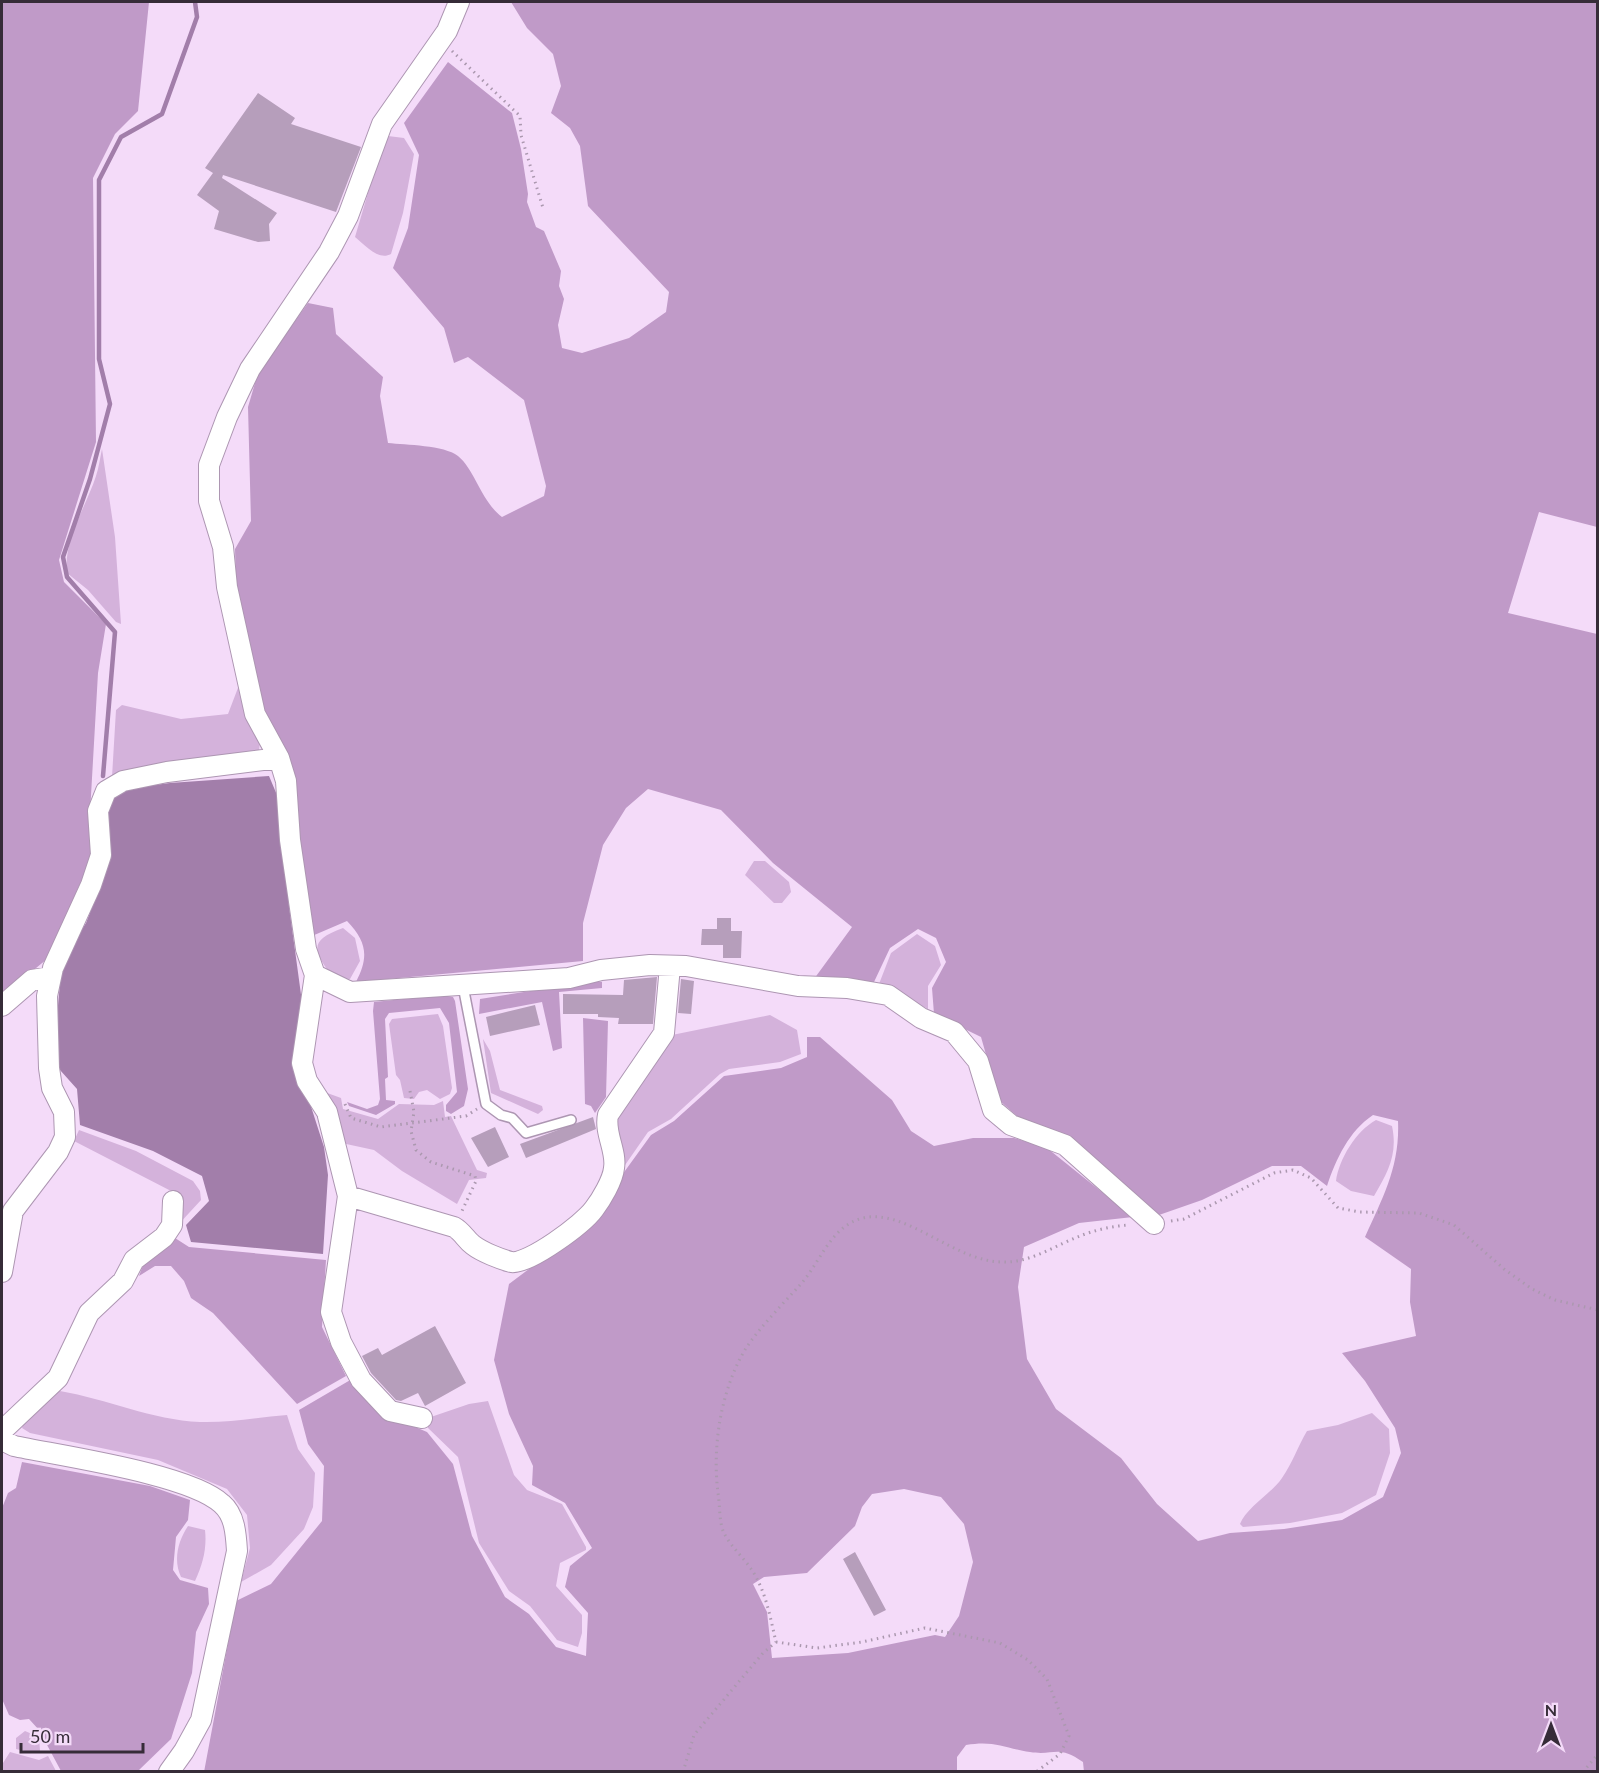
<svg xmlns="http://www.w3.org/2000/svg" width="1599" height="1773" font-family="Lato,sans-serif">
  <style>
    .green { fill: #d4b2db }
    .forest { fill: #c09ac8; fill-rule: evenodd }
    .water { fill: #a27eaa }
    .lines { fill: none; stroke-linecap: round; stroke-linejoin: round }
    .stream { stroke: #a27eaa; stroke-width: 4.5 }
    .building { fill: #b69ebb }
    .lane-casing { stroke: #ad96b2; stroke-width: 12 }
    .street-casing { stroke: #ad96b2; stroke-width: 22 }
    .path { stroke: #ab98af; stroke-width: 3; stroke-dasharray: 1.5 4.5; stroke-linecap: butt }
    .lane { stroke: #fff; stroke-width: 9 }
    .street { stroke: #fff; stroke-width: 20 }
  </style>
  <rect width="100%" height="100%" fill="#f4dbf9"/>
  <path class="green" d="M388,136L404,138L414,154L403,213L391,254C378,261 365,245 355,237L381,149Z
    M102,449L115,537L121,624L116,622L88,590L67,573C63,540 86,507 96,476C99,467 100,458 102,449Z
    M241,680L260,742L259,750L253,756L112,777L116,710L122,705L181,719L228,714Z
    M754,861H765L789,882L791,892L782,903H774L745,875Z
    M343,928L355,938L360,961L350,979L333,978C314,951 307,941 343,928Z
    M917,934L935,946L941,965L928,986V1009L879,984L891,953Z
    M438,1014L443,1026L452,1088L450,1094L440,1099L427,1090L419,1092L414,1099L404,1098L400,1080L396,1075L389,1024L392,1019Z
    M770,1015L797,1030L801,1054L780,1062L729,1069L720,1074L671,1119L648,1132L623,1168L612,1121L672,1035Z
    M483,1039L490,1051L500,1090L542,1106L543,1110L538,1114L491,1093Z
    M319,1090L341,1098L343,1109L378,1119L399,1104L434,1105L443,1101L445,1117L451,1116L477,1170L487,1173L486,1178L469,1180L457,1204L402,1171L374,1150L337,1142Z
    M1376,1120L1392,1126C1398,1154 1388,1172 1374,1196L1351,1191L1336,1181C1339,1159 1356,1131 1376,1120Z
    M79,1130L136,1151L193,1181L200,1191L201,1200L178,1225L173,1192L74,1141Z
    M60,1391C107,1399 152,1420 200,1422C228,1423 259,1417 287,1415L298,1449L315,1473L313,1507L304,1529L271,1565L241,1582L250,1548L247,1515L227,1489L158,1460L30,1433L22,1428L25,1420L55,1392Z
    M488,1401L514,1475L527,1490L562,1504L586,1547V1550L560,1563L556,1586L582,1615V1633L578,1647L557,1640L530,1606L509,1591L479,1543L458,1457L428,1428V1418L469,1404Z
    M1372,1413L1389,1429L1390,1453L1376,1495L1342,1513L1290,1523L1243,1527L1240,1524C1246,1508 1271,1494 1282,1478C1292,1464 1298,1446 1307,1431L1338,1425Z
    M188,1526L205,1530C207,1548 203,1564 195,1581L181,1577C173,1560 178,1541 188,1526Z
    M25,1731L39,1737L40,1751L34,1753L16,1749V1738Z
    M10,1752L39,1760L48,1756L56,1771H3V1763Z"/>
  <path class="forest" d="M2,2H149L138,111L115,134L93,178L96,442L59,560L64,582L106,624L98,673L90,813L93,854L47,959L2,996Z
    M511,2H1597V527L1539,512L1508,613L1597,634V1771L1084,1772L1083,1762C1057,1744 1055,1756 1030,1752C1004,1748 994,1740 966,1745L957,1757V1772H204L236,1601L271,1584L322,1521L324,1466L308,1444L299,1410L352,1379L380,1412L427,1432L453,1464L472,1536L505,1597L529,1614L556,1647L586,1656L588,1613L565,1587L570,1566L592,1548L565,1503L532,1485L533,1466L509,1414L494,1360L509,1284L549,1254L593,1215L651,1135L674,1121L724,1076L781,1068L807,1057V1037H820L892,1100L911,1131L934,1146L973,1138H1014L1047,1148L1133,1217L1079,1223L1024,1247L1018,1287L1027,1359L1056,1409L1121,1458L1157,1504L1198,1541L1230,1533L1284,1529L1342,1520L1383,1497L1401,1453L1395,1428L1365,1381L1342,1353L1416,1336L1410,1302L1411,1269L1365,1237C1383,1197 1400,1166 1398,1121L1373,1115C1349,1131 1336,1159 1327,1186L1301,1166H1272L1202,1200L1159,1215L1069,1136L1018,1117L999,1100L981,1037L934,1014L932,988L946,962L936,938L918,929L890,948L874,982L814,979L852,927L773,863L721,810L648,789L626,808L603,845L583,923V961L356,982C369,957 367,942 347,921L312,936L291,779L259,712L236,586L235,549L251,521L248,407L258,373L308,303L333,308L336,334L383,377L380,396L388,443C406,445 444,445 458,456C475,470 481,501 502,517L544,496L546,486L524,400L468,357L454,363L444,328L393,268L408,228L419,155L404,123L448,62L512,113L521,149L528,194L527,202L536,227L544,231L561,271L559,286L564,299L558,325L562,348L582,353L629,338L666,312L669,292L588,206L580,146L570,128L551,113L561,86L553,54L527,28ZM904,1489L941,1497L964,1524L973,1562L959,1616L945,1637L935,1635L848,1653L772,1658L767,1612L753,1584L764,1577L807,1573L855,1526L862,1507L872,1494Z
    M594,981L602,982V988L559,992L562,1048L553,1051L542,1002L479,1014L480,999Z
    M442,995L453,997L455,1001L468,1089L464,1106L451,1114L446,1111V1105L457,1092L449,1023L440,1008L389,1013L385,1019L388,1077L385,1079L386,1100L395,1101V1104L376,1115L349,1106L347,1102L367,1109L378,1105L380,1099L373,1011L374,1002Z
    M583,1018L608,1021L606,1097L595,1113L591,1106L585,1104Z
    M175,1238L189,1247L326,1260L322,1327L346,1376L297,1404L213,1313L191,1298L184,1281L171,1266H155L139,1276L143,1265Z
    M22,1462L150,1486L190,1500L188,1520L176,1537L173,1570L180,1580L208,1588L209,1604L196,1632L192,1673L171,1739L138,1771H61L39,1730L29,1719L20,1720L9,1715L2,1699V1508L8,1493L16,1488Z"/>
  <path class="water" d="M269,776L277,795L283,840L289,906L302,1002L306,1091L324,1147L328,1175L323,1254L191,1242L186,1225L209,1201L202,1176L153,1151L80,1125L77,1089L60,1070L55,1039L61,972L71,946L86,923L111,858L106,815L111,801L124,789L170,783Z"/>
  <g class="lines">
    <path class="stream" d="M103,776L115,632L67,577L63,557L90,479L110,404L99,359V180L121,137L162,114L197,17L195,2"/>
  </g>
  <path class="building" d="M258,93L295,118L291,124L361,147L336,212L223,175L222,178L277,213L269,224L270,241L258,242L214,229L219,211L197,195L213,173L205,168Z
    M717,918H731V931H742L741,958H723V945H701L702,929H717Z
    M657,977L653,1024H618L619,1018L598,1017V1014H563V994L623,995L624,980Z
    M681,979L694,981L691,1014L678,1013Z
    M535,1005L540,1025L490,1036L486,1017Z
    M593,1117L596,1129L526,1158L520,1144Z
    M495,1127L509,1157L488,1167L471,1138Z
    M435,1326L466,1383L425,1406L418,1393L401,1401L396,1400L371,1373L362,1356L378,1348L382,1355Z
    M855,1552L886,1610L874,1616L843,1559Z"/>
  <g class="lines">
    <g class="lane-casing">
      <path id="lane" d="M463,986L486,1104L501,1115L512,1118L526,1133L571,1120"/>
    </g>
    <g class="street-casing">
      <path id="street" d="M459,2L447,31L382,124L348,216L329,252L250,369L227,417L209,465V501L223,547L227,587L255,714L279,758L286,781L290,840L306,949L315,975L350,992L569,978L601,970L650,965L686,966L798,986L847,988L888,995L921,1018L954,1032L978,1061L993,1110L1011,1125L1065,1145L1154,1224
        M315,975L302,1063L307,1081L327,1112L348,1196L331,1312L341,1342L361,1380L390,1411L422,1418
        M2,1006L32,980L51,977
        M348,1196L454,1227C463,1232 465,1239 473,1245C482,1252 500,1259 511,1262C528,1265 583,1224 594,1209C601,1200 613,1180 614,1168C617,1151 604,1133 608,1115L664,1033L670,966
        M2,1272L13,1211L58,1152L65,1137L64,1112L52,1088L49,1068L47,996L53,968L91,885L101,855L98,811L106,791L123,781L167,772L279,758
        M2,1431L58,1378L89,1313L123,1281L134,1260L164,1237L172,1225L173,1201
        M2,1440L14,1446C61,1456 190,1474 222,1504C235,1515 236,1535 237,1551L201,1720L184,1751L169,1772"/>
    </g>
    <path class="path" d="M452,51L520,116L521,135L543,208
      M410,1091L414,1112L411,1131L416,1150L431,1162L475,1176L476,1181L461,1213
      M345,1104L351,1118L381,1127L466,1116L477,1109
      M1171,1221L1184,1219L1274,1173L1293,1170L1311,1178L1338,1208L1360,1212L1419,1213L1454,1225L1504,1269L1532,1289L1555,1300L1598,1310
      M776,1642L817,1648L862,1642L925,1628L1000,1643L1028,1660L1047,1679L1069,1736L1060,1754L1036,1772
      M683,1772L694,1735L763,1653L776,1642C771,1621 767,1597 756,1577C748,1561 732,1549 724,1533C719,1523 720,1505 718,1493C712,1446 721,1389 746,1348C761,1326 781,1306 799,1286C820,1264 830,1226 863,1218C907,1208 954,1262 1003,1262C1030,1263 1056,1245 1080,1236C1095,1230 1112,1226 1129,1225
      M1583,1772L1598,1754"/>
    <use href="#lane" class="lane"/>
    <use href="#street" class="street"/>
  </g>
  <rect width="1599" height="1773" fill="none" stroke="#362c38" stroke-width="6"/>
  <g transform="translate(1551 1725)" stroke="#f4dbf9" stroke-width="4.5" paint-order="stroke">
  <path d="M0-4.5L10 22L0 15L-10 22Z" fill="#362c38"/>
  <text y="-9" font-size="16" font-weight="bold" text-anchor="middle" fill="#362c38">N</text>
  </g>
  <path d="M21 1743v9h122v-9" fill="none" stroke="#362c38" stroke-width="3"/>
  <text x="30" y="1743" font-size="18" fill="#362c38" stroke="#f4dbf9" stroke-width="4.5" paint-order="stroke">50 m</text>
</svg>
